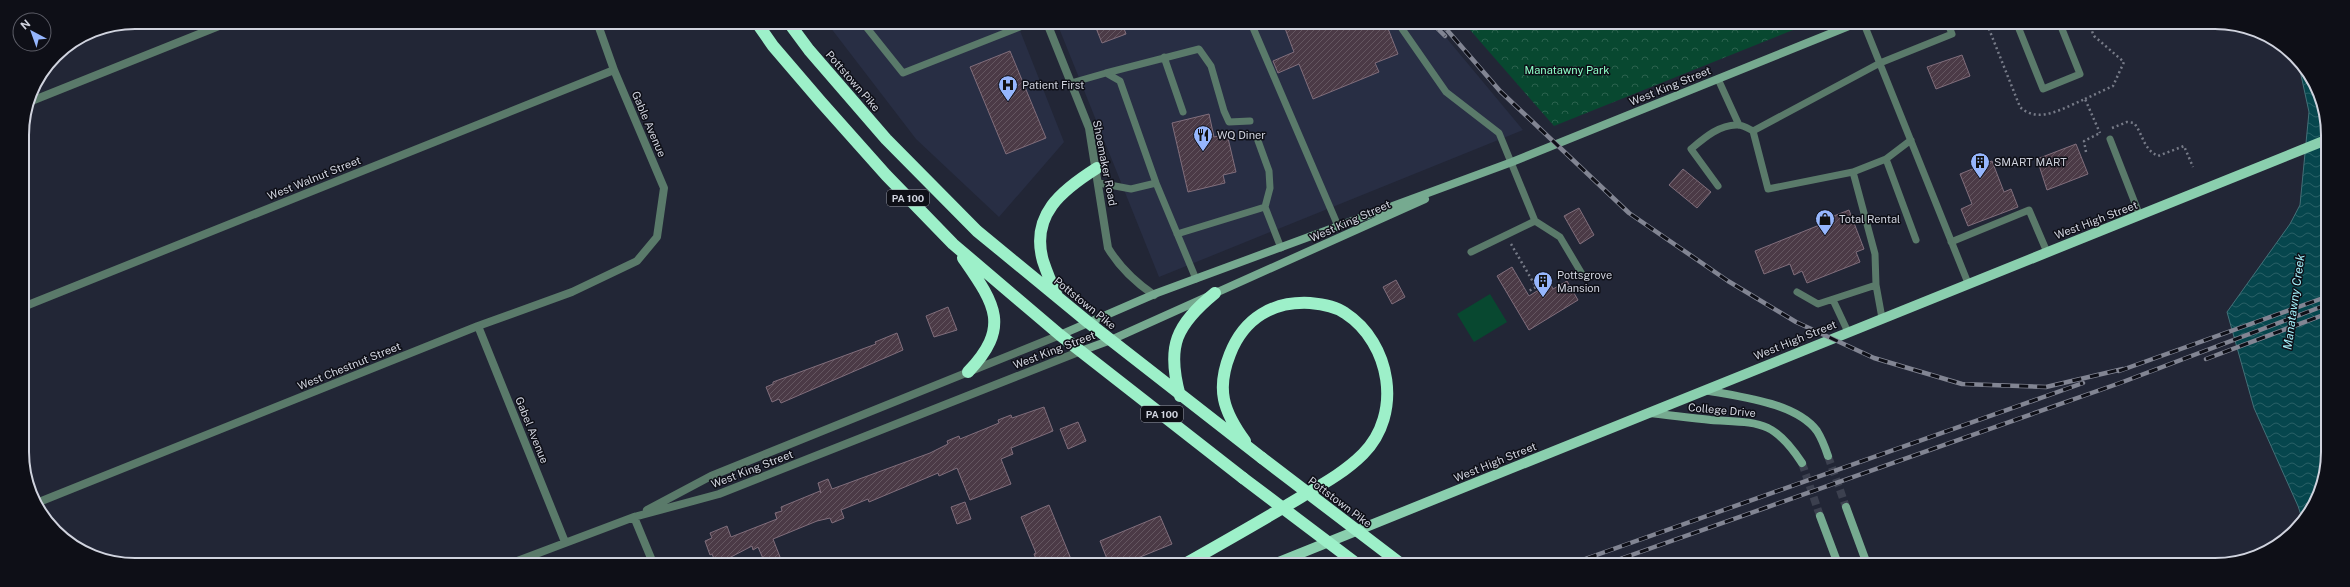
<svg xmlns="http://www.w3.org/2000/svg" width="2350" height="587" font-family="'Public Sans',sans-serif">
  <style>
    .built { fill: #282e44 }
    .park { fill: url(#park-crowns) }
    .garden { fill: #084830 }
    .water { fill: url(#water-waves); stroke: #437078 }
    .building { fill: url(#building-hatch); stroke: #816e7c }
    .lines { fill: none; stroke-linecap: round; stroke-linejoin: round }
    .secondary-tunnel { stroke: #3c404f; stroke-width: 8; stroke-dasharray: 8 4; stroke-linecap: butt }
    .path { stroke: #777b88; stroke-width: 2.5; stroke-dasharray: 2 3; stroke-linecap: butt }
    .lane { stroke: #5a7a6a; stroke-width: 7 }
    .street { stroke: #5a7a6a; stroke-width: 8 }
    .secondary { stroke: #76aa90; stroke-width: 8 }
    .primary { stroke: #8acfae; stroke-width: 10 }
    .highway { stroke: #9df0c9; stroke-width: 12 }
    .rail-casing { stroke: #828593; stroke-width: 4.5 }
    .rail { stroke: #0e0f17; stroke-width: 3; stroke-dasharray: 9; stroke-linecap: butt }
    .highway-bridge { stroke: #9df0c9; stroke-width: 12 }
    .labels { text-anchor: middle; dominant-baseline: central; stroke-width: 3; stroke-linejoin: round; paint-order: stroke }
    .shield { fill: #0e0f17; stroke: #9698a2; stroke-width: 1 }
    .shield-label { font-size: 10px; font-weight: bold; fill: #d0d3de }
    .park-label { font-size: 11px; fill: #8efec8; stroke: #0e0f17 }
    .street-label { font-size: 11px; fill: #d0d3de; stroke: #0e0f17 }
    .poi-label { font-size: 11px; fill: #d0d3de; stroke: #0e0f17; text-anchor: start }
    .water-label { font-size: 12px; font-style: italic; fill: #a5f3fc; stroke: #0e0f17 }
    .rim { fill: none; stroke: #d0d3de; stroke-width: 2 }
  </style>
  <defs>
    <pattern id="park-crowns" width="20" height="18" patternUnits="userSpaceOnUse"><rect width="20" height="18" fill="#084830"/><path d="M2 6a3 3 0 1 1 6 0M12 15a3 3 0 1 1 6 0" fill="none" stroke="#2b624e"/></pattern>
    <pattern id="water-waves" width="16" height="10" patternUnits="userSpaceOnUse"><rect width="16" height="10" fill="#06464d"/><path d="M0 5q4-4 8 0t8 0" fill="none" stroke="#296066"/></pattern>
    <pattern id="building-hatch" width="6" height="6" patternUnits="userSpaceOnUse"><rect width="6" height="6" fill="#4b3a46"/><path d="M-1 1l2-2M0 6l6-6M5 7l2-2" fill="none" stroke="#645660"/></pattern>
  </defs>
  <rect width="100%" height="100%" fill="#222636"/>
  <path class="built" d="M827,23H1017L1064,142L999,217L916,139Z
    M1057,23H1434L1523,130L1159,277Z"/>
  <path class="park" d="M1464,23L1808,24L1554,126Z"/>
  <path class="garden" d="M1490,294L1507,322L1474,342L1457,314Z"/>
  <path class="water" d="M2298,61L2326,113V474L2313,509L2303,521L2298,506L2254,408L2227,312L2290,224L2300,205L2309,112Z"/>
  <path class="building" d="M1094,23H1122L1126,34L1102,43Z
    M1283,23H1382L1383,27L1387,26L1398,54L1375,63L1379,72L1313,99L1299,64L1278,73L1273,61L1294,52Z
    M1010,51L1046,138L1006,154L970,67Z
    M1962,55L1970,76L1936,89L1927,67Z
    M1209,114L1214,137L1227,134L1236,172L1223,175L1225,183L1188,192L1172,123Z
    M2076,144L2088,174L2047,190L2037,159Z
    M1992,161L2004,192L2011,189L2018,207L1968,226L1961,209L1972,204L1960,174Z
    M1683,169L1711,192L1697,208L1669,185Z
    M1579,208L1594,235L1580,244L1564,216Z
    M1849,210L1864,249L1856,252L1860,262L1807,283L1802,271L1794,275L1790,264L1764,274L1755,251L1822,224L1821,221Z
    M1512,267L1529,296L1550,283L1553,289L1567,281L1578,300L1529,330L1497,276Z
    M1396,280L1405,297L1392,304L1383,287Z
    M948,307L957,330L934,337L926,316Z
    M897,333L903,350L781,403L779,399L772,402L766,387L773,384V382L876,344L875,342Z
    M1044,407L1053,431L1011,448L1013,454L1001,459L1011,484L970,500L957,468L939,476L938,473L869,502L868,499L841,510L844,518L832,523L830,518L817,521L773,539L780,557L765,563L758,547L753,550L752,546L729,558L731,563H716L712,554L710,555L705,541L712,538L710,533L727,526L731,537L777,519L775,513L782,511L781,507L820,491L821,493L818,483L828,479L832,489L930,453L948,444L947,441L959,436L960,439L987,428L999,423L998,420L1011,415L1012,418Z
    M1078,422L1086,441L1068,449L1060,429Z
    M965,502L971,519L957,524L951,507Z
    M1049,505L1073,564H1038L1034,554L1036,553L1021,517Z
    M1160,516L1172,544L1123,564H1109L1100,541Z"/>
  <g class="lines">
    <path class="secondary-tunnel" d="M1828,456L1846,507
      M1802,463L1820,516"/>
    <path class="path" d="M1987,24L2020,107C2039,125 2065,107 2085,99L2100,133
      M2085,99L2113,86L2124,62L2094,36L2089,24
      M2112,128L2127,122L2134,123C2143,134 2143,149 2158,156L2184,146L2193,167
      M2086,152L2084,141L2100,133
      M1511,244L1536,287L1527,292"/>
    <path class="lane" d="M863,23L903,73L1030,23
      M1251,23L1338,226
      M1398,23L1446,92L1499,133L1535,221L1560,237L1582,274
      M1864,24L1968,283
      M2017,24L2043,89L2080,74L2060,24
      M1164,57L1183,112
      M1106,73L1199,49L1211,66L1224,111L1229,122L1250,121
      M1718,79L1739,125
      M1071,83L1106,73L1120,81L1156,183L1196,279
      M1257,138L1269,171L1270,188L1265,207L1281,248
      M2110,139L2140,216
      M1886,159L1916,240
      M1853,172L1886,159L1911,140
      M1099,183L1131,189L1156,183
      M1718,186L1691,149C1704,138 1720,124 1738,125C1743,125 1749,129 1753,131
      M1177,234L1265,207
      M1951,242L2029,210L2047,252
      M1471,252L1535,221
      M1797,292L1818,304L1876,285
      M1833,300L1848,332
      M1882,318L1876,285L1875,254L1853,172L1768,189L1753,131L1880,63L1952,34L1948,24"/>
    <path class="street" d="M1047,23L1089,128L1108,248C1120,268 1135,282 1154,295
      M29,102L229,22
      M23,307L614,70
      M478,326L565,542
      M39,502L478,326L572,292L637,261L657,237L664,188L614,70L597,22
      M647,510L711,476L1060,335
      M634,517L653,563
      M512,563L634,517L719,494L1081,351"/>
    <path class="secondary" d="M1060,335L1157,293L1512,162L1854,24
      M1081,351L1111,340L1425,199
      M1705,390C1739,397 1795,402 1817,431C1822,439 1825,447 1828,456
      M1649,413C1669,415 1690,418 1711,420C1759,423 1773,419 1802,463
      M1846,507L1867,564
      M1820,516L1838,564"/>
    <path class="primary" d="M1274,564L2326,140"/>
    <path class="highway" d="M757,23L773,46L821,102L886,175L953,244L1060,335L1243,478
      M789,23L809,50L886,139L977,231L1089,323L1262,458
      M963,258C994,303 1012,326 968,372
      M1057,296C1052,285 1047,273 1043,261C1030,215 1062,190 1097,168
      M1180,396C1166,346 1176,325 1215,293
      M1185,564C1224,542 1263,520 1301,497C1323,484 1345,472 1363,454C1403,414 1391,343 1345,313C1335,306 1322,304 1310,303C1273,301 1244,318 1230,354C1216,389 1223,411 1245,441"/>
    <g class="rail-casing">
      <path id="rail" d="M1432,23L1445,36
        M1441,23L1500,91L1629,213L1728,281L1796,322L1874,358L1962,384L2046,387L2123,369
        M2206,359L2326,314
        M2119,371L2326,297
        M1571,564L2083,383
        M1606,564L2120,383L2326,305"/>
    </g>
    <use href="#rail" class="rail"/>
    <path class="highway-bridge" d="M1262,458L1401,564
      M1243,478L1357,564"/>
  </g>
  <defs>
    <g id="hospital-pin" transform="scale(1)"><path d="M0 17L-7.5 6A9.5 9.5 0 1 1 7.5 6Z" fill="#96b6fd" stroke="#0e0f17"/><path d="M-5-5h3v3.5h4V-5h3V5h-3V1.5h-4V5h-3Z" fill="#111"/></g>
    <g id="restaurant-pin" transform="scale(1)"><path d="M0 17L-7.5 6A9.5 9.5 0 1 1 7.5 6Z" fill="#96b6fd" stroke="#0e0f17"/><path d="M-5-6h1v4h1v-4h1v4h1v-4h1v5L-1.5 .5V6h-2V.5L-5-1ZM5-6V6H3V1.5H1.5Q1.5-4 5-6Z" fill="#111"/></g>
    <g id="building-pin" transform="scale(1)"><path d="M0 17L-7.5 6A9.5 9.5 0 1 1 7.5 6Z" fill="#96b6fd" stroke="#0e0f17"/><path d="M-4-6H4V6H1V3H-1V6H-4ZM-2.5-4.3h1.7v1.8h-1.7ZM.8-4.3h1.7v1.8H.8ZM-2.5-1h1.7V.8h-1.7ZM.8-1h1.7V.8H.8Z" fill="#111"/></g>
    <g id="shop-pin" transform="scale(1)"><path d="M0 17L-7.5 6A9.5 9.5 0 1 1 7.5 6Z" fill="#96b6fd" stroke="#0e0f17"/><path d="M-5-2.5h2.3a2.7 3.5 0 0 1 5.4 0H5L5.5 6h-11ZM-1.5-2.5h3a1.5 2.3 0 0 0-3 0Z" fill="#111"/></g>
  </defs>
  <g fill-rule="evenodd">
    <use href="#hospital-pin" x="1008" y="85"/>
    <use href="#restaurant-pin" x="1203" y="135"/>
    <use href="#building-pin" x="1980" y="162"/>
    <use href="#shop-pin" x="1825" y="219"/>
    <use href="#building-pin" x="1543" y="281"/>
  </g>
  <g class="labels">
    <g class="shield">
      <rect x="887" y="190" width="42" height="16" rx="3"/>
      <rect x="1141" y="406" width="42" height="16" rx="3"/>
    </g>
    <g class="shield-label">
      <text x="908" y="198">PA 100</text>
      <text x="1162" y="414">PA 100</text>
    </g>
    <g class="park-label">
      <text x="1567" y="70">Manatawny Park</text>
    </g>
    <g class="street-label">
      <text transform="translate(853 81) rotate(49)">Pottstown Pike</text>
      <text transform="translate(1670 86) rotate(-22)">West King Street</text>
      <text transform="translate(649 124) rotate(67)">Gable Avenue</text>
      <text transform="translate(1105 163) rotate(79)">Shoemaker Road</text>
      <text transform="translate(314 178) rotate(-22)">West Walnut Street</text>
      <text transform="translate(2096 220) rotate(-21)">West High Street</text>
      <text transform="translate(1350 221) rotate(-24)">West King Street</text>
      <text transform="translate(1085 303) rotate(39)">Pottstown Pike</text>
      <text transform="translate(1795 340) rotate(-22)">West High Street</text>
      <text transform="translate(1054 350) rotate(-21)">West King Street</text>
      <text transform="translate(349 366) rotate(-22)">West Chestnut Street</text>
      <text transform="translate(1722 410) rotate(5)">College Drive</text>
      <text transform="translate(532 430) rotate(68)">Gabel Avenue</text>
      <text transform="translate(1495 462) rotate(-22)">West High Street</text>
      <text transform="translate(752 469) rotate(-21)">West King Street</text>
      <text transform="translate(1340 502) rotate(37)">Pottstown Pike</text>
    </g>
    <g class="poi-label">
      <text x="1022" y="85">Patient First</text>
      <text x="1217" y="135">WQ Diner</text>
      <text x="1994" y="162">SMART MART</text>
      <text x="1839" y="219">Total Rental</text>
      <text x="1557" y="275">Pottsgrove<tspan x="1557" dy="13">Mansion</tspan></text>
    </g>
    <g class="water-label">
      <text transform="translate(2294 302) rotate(-82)">Manatawny Creek</text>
    </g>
  </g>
  <path d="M0 0H2350V587H0ZM135 29H2215A106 106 0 0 1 2321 135V452A106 106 0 0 1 2215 558H135A106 106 0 0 1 29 452V135A106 106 0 0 1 135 29Z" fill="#0e0f17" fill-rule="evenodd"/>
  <path class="rim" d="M135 29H2215A106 106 0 0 1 2321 135V452A106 106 0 0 1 2215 558H135A106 106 0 0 1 29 452V135A106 106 0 0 1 135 29Z"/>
  <g transform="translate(32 32) rotate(319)"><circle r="19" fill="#0e0f17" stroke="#5c5d67"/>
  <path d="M0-3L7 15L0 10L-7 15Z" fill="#96b6fd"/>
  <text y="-6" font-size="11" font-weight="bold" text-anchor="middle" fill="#d0d3de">N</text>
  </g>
</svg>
